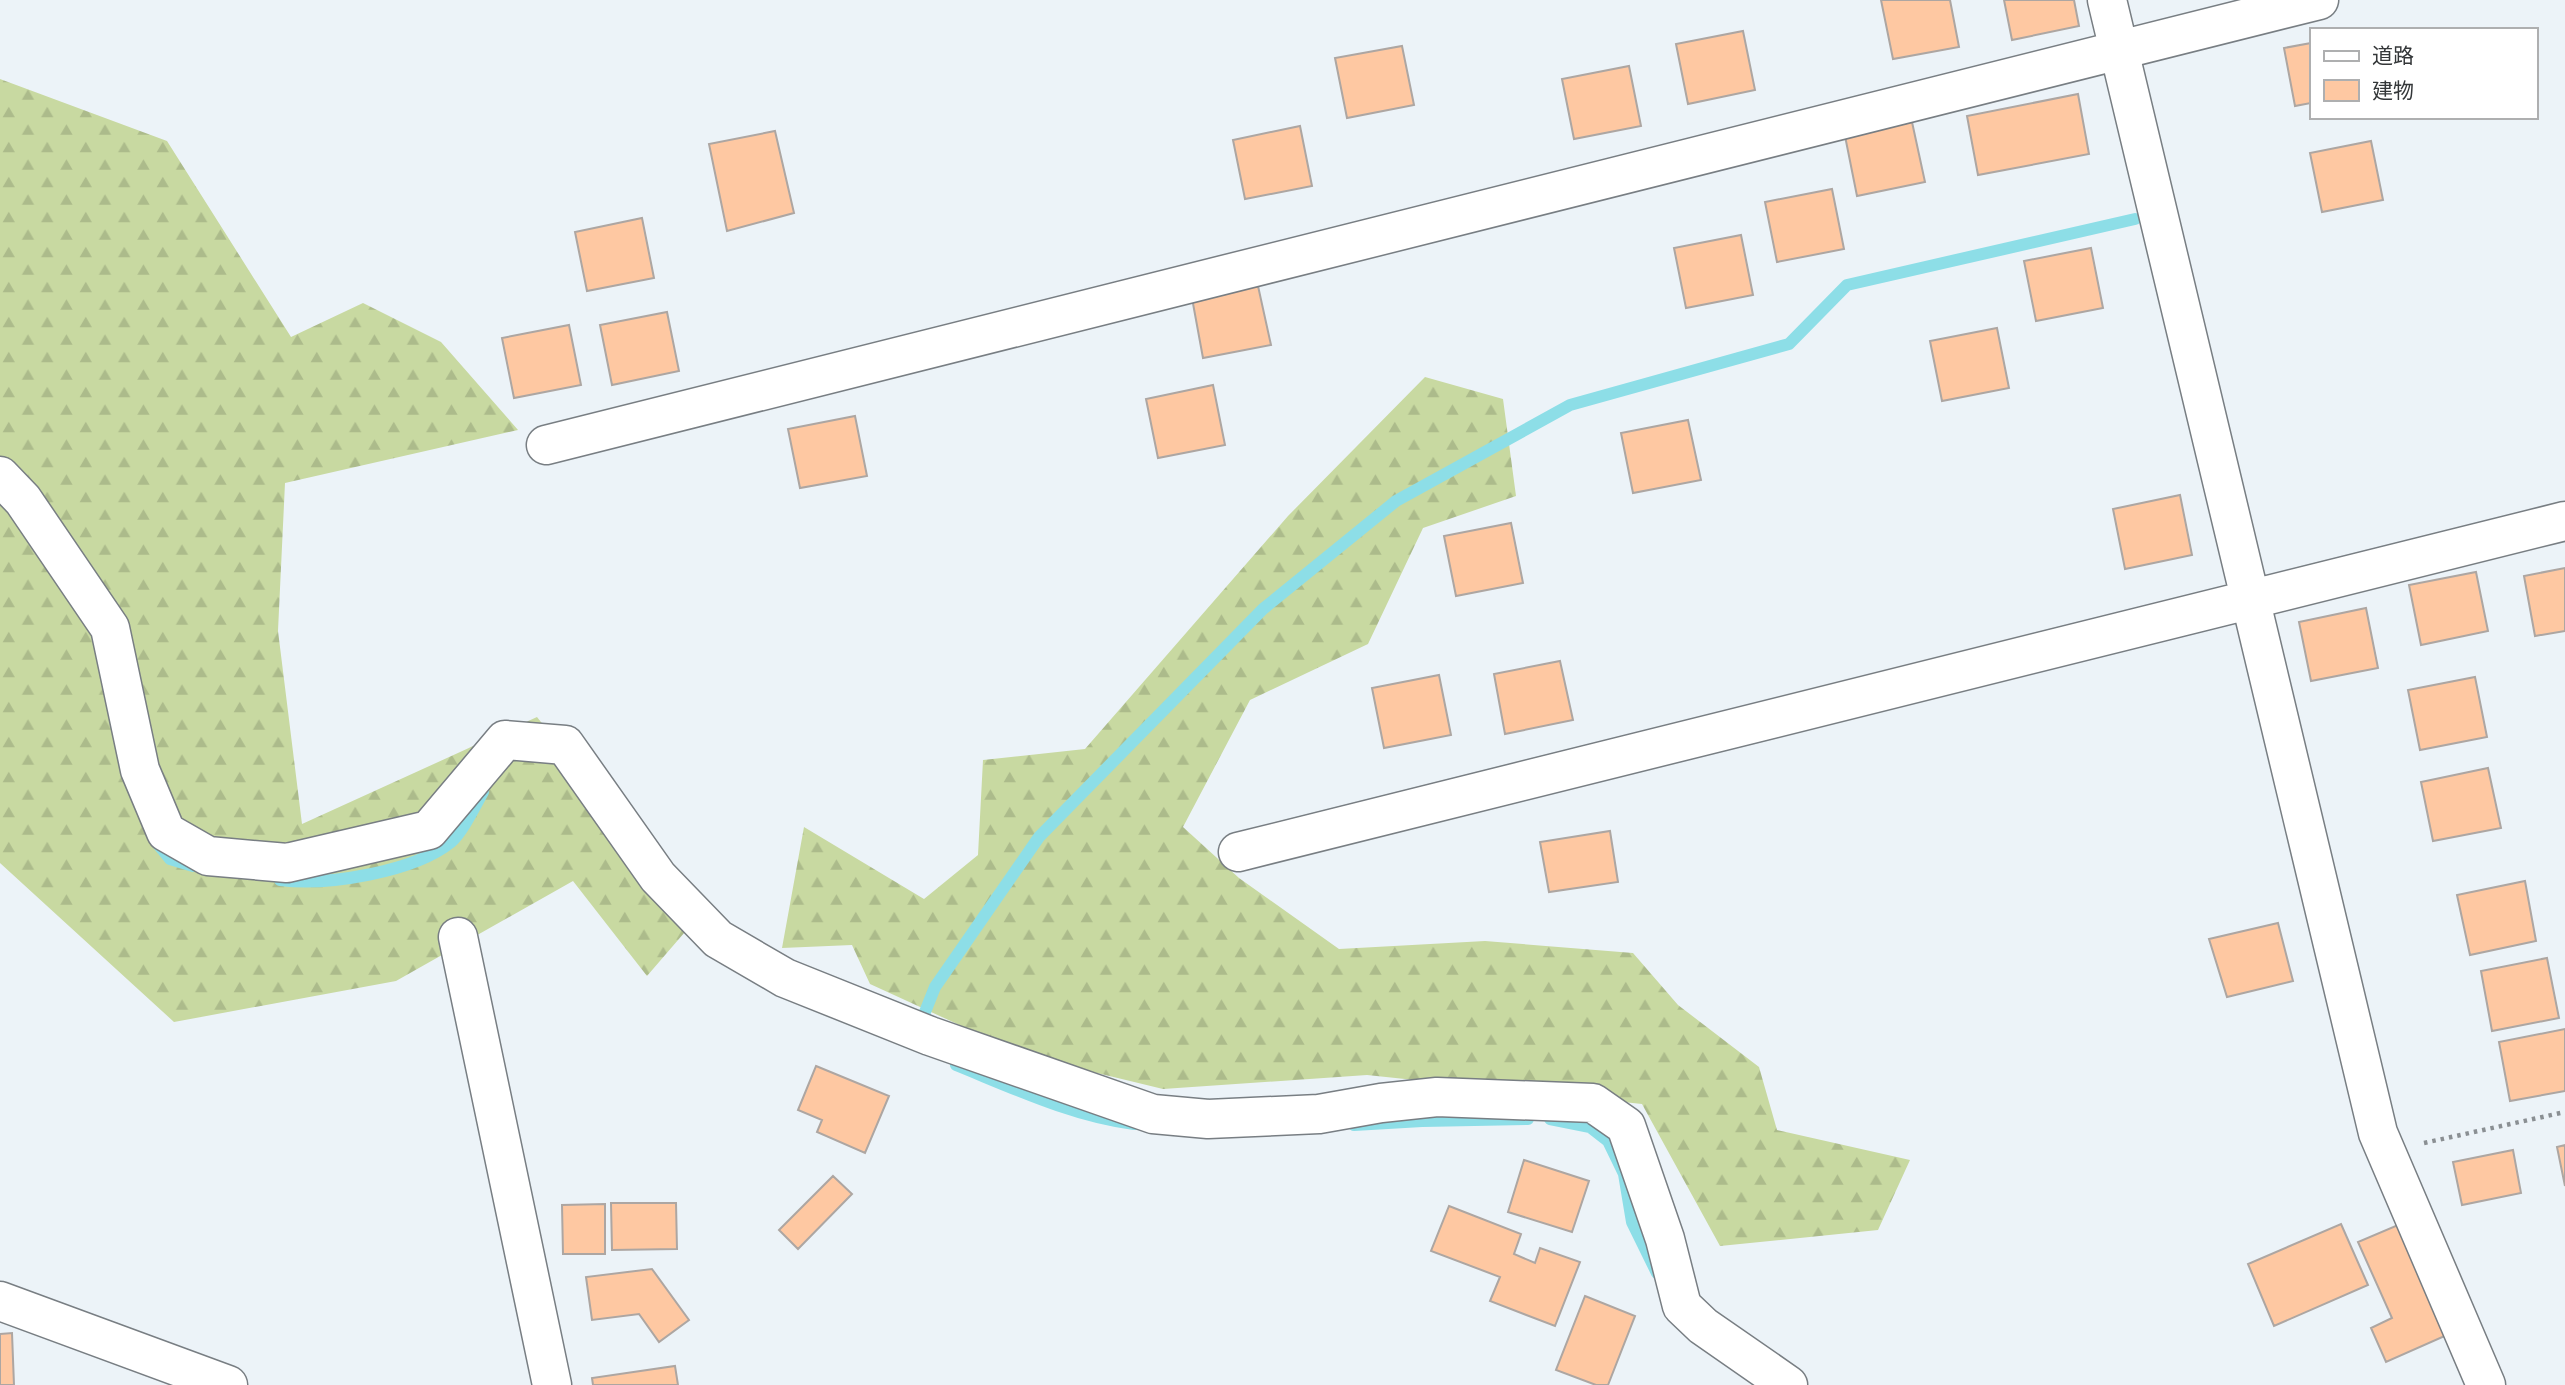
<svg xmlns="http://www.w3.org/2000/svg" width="2565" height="1385" font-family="Raleway,'Noto Sans JP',sans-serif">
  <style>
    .forest { fill: url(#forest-firs) }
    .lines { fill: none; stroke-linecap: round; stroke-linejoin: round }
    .stream { stroke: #8ddee7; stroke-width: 12 }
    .building { fill: #fec8a2; stroke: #ada6a2; stroke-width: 2 }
    .minor-casing { stroke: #787e83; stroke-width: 41 }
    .path { stroke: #8a8f93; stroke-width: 4.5; stroke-dasharray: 3.5 5; stroke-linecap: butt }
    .minor { stroke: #fff; stroke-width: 38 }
  </style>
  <defs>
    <pattern id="forest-firs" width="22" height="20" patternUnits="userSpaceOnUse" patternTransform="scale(1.75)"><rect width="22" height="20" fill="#c8d9a1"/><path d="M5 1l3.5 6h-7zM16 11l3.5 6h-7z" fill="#acbb8b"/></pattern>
  </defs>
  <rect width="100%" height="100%" fill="#ecf3f8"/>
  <path class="forest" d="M0,79L167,141L291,337L363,303L441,342L518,430L285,483L278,631L302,824L537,717L697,918L647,976L573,881L396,981L174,1022L0,863Z
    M1425,377L1503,399L1516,496L1423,528L1368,644L1250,700L1183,827L1239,878L1339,949L1485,941L1633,953L1678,1005L1759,1067L1777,1130L1910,1160L1878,1230L1720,1246L1642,1104L1367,1075L1163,1089L1027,1056L870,984L852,945L782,948L804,827L924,899L978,855L983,760L1085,749L1288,516Z"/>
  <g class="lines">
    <path class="stream" d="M157,843L170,859L193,866
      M280,880C327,886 414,872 451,842C462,833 475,806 483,792
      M919,1027L935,987L1039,837L1263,609L1396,501L1570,405L1789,344L1847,285L2135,219
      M956,1065C1013,1088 1072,1116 1134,1124
      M1550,1119L1590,1127L1608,1141L1624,1174L1632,1222L1657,1273
      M1354,1125L1422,1121L1528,1119"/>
  </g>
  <path class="building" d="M1881,0H1950L1959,47L1893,59Z
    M2004,0H2074L2079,26L2012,40Z
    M1743,31L1755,90L1688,104L1676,44Z
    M2311,43V103L2295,106L2284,48Z
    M1402,46L1414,105L1347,118L1335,58Z
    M1629,66L1641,126L1574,139L1562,79Z
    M2078,94L2089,154L1978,175L1967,116Z
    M1912,122L1925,182L1857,196L1845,136Z
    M1300,126L1312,186L1245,199L1233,140Z
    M775,131L794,213L727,231L709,144Z
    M2371,141L2383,200L2322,212L2310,153Z
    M1832,189L1844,249L1777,262L1765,202Z
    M642,218L654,278L587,291L575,232Z
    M1741,235L1753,295L1686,308L1674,248Z
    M2091,248L2103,308L2036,321L2024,261Z
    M1258,286L1271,345L1203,358L1192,298Z
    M667,312L679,371L612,385L600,325Z
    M569,325L581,385L514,398L502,338Z
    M1997,328L2009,388L1942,401L1930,341Z
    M1213,385L1225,445L1158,458L1146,399Z
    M855,416L867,476L800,488L788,429Z
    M1688,420L1701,480L1633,493L1621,433Z
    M2180,495L2192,555L2125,569L2113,509Z
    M1511,523L1523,583L1456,596L1444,536Z
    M2565,568V631L2535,636L2524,576Z
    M2476,572L2488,631L2421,645L2409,585Z
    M2366,608L2378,668L2311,681L2299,622Z
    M1560,661L1573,720L1505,734L1494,674Z
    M1439,675L1451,735L1384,748L1372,688Z
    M2475,677L2487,737L2420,750L2408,690Z
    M2488,768L2501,828L2433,841L2421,782Z
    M1610,831L1618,882L1549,892L1540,842Z
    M2525,881L2536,941L2470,955L2457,895Z
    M2278,923L2293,981L2227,997L2209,939Z
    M2547,958L2559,1018L2492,1031L2481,971Z
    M2565,1029V1091L2510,1101L2499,1042Z
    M816,1066L889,1096L865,1153L817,1132L822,1120L798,1110Z
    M2565,1145V1186L2557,1147Z
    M2513,1150L2521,1193L2462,1205L2453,1162Z
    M1524,1160L1589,1181L1572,1232L1508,1212Z
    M833,1176L852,1194L798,1249L779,1230Z
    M611,1203H676L677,1249L612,1250Z
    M605,1204V1254H563L562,1205Z
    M1449,1206L1521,1234L1514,1254L1535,1263L1540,1248L1580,1262L1555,1326L1490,1301L1500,1277L1431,1251Z
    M2341,1224L2368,1285L2274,1326L2248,1264Z
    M2398,1225L2447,1335L2386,1362L2371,1328L2392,1318L2358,1242Z
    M652,1269L689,1320L659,1342L639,1314L592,1320L586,1277Z
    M1585,1296L1635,1316L1608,1385H1596L1556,1370Z
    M12,1333L14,1385H0V1334Z
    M675,1366L678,1385H593L592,1378Z"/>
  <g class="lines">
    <g class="minor-casing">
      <path id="minor" d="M2107,0L2378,1133L2486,1385
        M546,445L2319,0
        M0,476L23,500L110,628L140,770L166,832L208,856L287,863L429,830L505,740L565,745L658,877L718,939L785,978L930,1036L1153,1114L1208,1119L1319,1114L1381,1103L1437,1097L1593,1103L1626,1126L1665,1239L1682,1306L1703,1326L1788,1385
        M1238,852L2565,521
        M458,937L552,1385
        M0,1301L228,1385"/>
    </g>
    <path class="path" d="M2424,1143L2565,1112"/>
    <use href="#minor" class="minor"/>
  </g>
  <rect x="2310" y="28" width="228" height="91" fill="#ffffff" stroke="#aeafb0" stroke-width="2"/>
  <rect x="2324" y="51" width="35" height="10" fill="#ffffff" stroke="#aeafb0" stroke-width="2"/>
  <text x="2372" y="63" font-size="21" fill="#343739">道路</text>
  <rect x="2324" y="80" width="35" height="21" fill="#fec8a2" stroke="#aeafb0" stroke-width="2"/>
  <text x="2372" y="98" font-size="21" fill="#343739">建物</text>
</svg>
